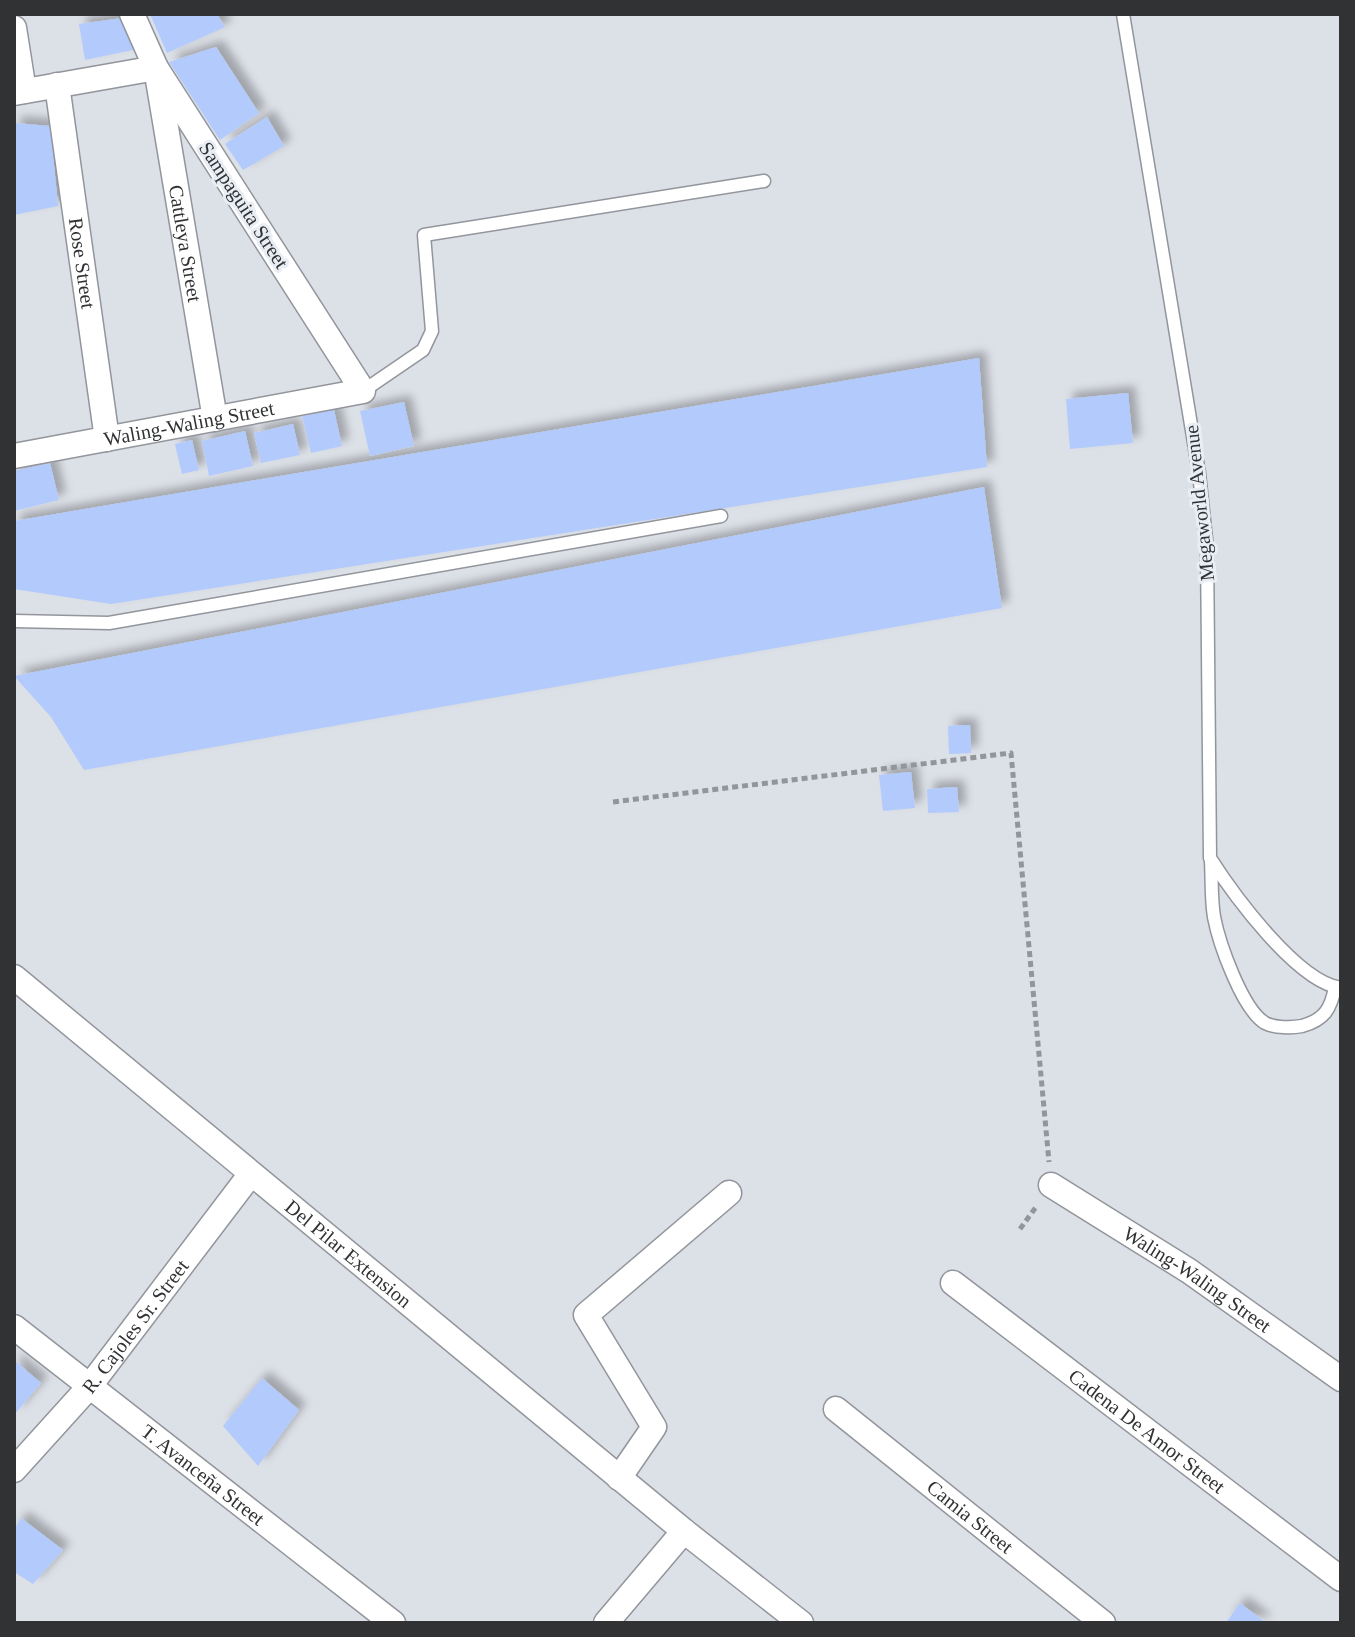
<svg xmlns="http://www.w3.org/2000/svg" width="1355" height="1637" font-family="'Times New Roman',serif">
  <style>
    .building { fill: #b2cafc; filter: url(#shadow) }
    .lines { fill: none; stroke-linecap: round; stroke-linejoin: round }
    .lane-casing { stroke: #92959c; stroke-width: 15 }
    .street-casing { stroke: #92959c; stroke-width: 27 }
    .path { stroke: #92969a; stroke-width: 5; stroke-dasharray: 6 4; stroke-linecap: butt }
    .lane { stroke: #fff; stroke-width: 12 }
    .street { stroke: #fff; stroke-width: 24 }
    .labels { text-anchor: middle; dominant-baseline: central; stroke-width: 6; stroke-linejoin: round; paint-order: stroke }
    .street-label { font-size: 20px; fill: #303234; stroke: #e9edf4 }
  </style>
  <defs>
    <filter id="shadow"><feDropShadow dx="7" dy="-7" stdDeviation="4" flood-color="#0004"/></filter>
  </defs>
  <rect width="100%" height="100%" fill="#dce0e7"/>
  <path class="building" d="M150,14H217L225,27L167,53Z
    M130,17L137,49L85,60L79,24Z
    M216,47L259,113L220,140L169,62Z
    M267,117L284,146L243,170L225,144Z
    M14,123L50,126L58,206L14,215Z
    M979,358L987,467L111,604L14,589V521Z
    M1128,393L1133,443L1070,449L1066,399Z
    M404,402L414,446L370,456L360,411Z
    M334,410L342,446L311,453L302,416Z
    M293,424L300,455L261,463L254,433Z
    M245,431L253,466L209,476L202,441Z
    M192,440L199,470L182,474L175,444Z
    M50,463L59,500L14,511V471Z
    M984,487L1002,608L84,770L51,717L14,676Z
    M970,725L971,753L949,754L948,726Z
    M911,772L915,808L883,811L879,775Z
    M957,787L959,812L928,813L927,789Z
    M14,1360L41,1383L14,1415Z
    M262,1378L299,1410L258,1466L223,1426Z
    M21,1518L63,1550L33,1584L14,1572V1530Z
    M1240,1603L1266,1623H1226Z"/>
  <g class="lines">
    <g class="lane-casing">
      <path id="lane" d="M1123,14L1199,473L1207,548L1210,858C1233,894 1297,982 1341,988
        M363,391L423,350L432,331L424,235L764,181
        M14,621L109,623L721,516
        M1211,861C1212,879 1211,899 1214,917C1219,943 1242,1009 1265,1023C1275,1028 1292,1028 1302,1026C1324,1020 1331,1009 1335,987"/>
    </g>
    <g class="street-casing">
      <g id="street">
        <path d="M14,28L24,91"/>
        <path id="s1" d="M57,85L107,439"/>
        <path id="s2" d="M14,93L156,68L215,419"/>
        <path id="s3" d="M14,456L363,391L156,68L132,14"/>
        <path id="s4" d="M14,977L684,1531L801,1623"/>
        <path id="s5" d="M1051,1185L1189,1271L1341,1379"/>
        <path id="s6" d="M953,1283L1341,1579"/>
        <path id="s7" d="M14,1327L393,1623"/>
        <path id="s8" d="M836,1409L1103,1623"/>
        <path id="s9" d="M14,1470L89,1387L250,1175"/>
        <path d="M619,1478L654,1427L586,1315L729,1193"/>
        <path d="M606,1623L684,1531"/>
      </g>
    </g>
    <path class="path" d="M613,802L1011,753L1049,1162
      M1020,1229L1036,1207"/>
    <use href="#lane" class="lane"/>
    <use href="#street" class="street"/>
  </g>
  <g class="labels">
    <g class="street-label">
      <text transform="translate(244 205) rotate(57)">Sampaguita Street</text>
      <text stroke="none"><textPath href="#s2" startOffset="322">Cattleya Street</textPath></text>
      <text stroke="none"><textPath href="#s1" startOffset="180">Rose Street</textPath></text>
      <text stroke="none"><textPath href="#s3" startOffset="178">Waling-Waling Street</textPath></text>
      <text transform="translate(1199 503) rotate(-96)">Megaworld Avenue</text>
      <text stroke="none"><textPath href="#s4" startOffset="434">Del Pilar Extension</textPath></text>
      <text stroke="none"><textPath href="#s5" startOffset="174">Waling-Waling Street</textPath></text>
      <text stroke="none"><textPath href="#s9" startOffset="188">R. Cajoles Sr. Street</textPath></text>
      <text stroke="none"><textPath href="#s6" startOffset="244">Cadena De Amor Street</textPath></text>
      <text stroke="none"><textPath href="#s7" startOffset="240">T. Avanceña Street</textPath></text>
      <text stroke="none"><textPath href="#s8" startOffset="172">Camia Street</textPath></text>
    </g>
  </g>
  <rect width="1355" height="1637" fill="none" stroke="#303234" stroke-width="32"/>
</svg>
